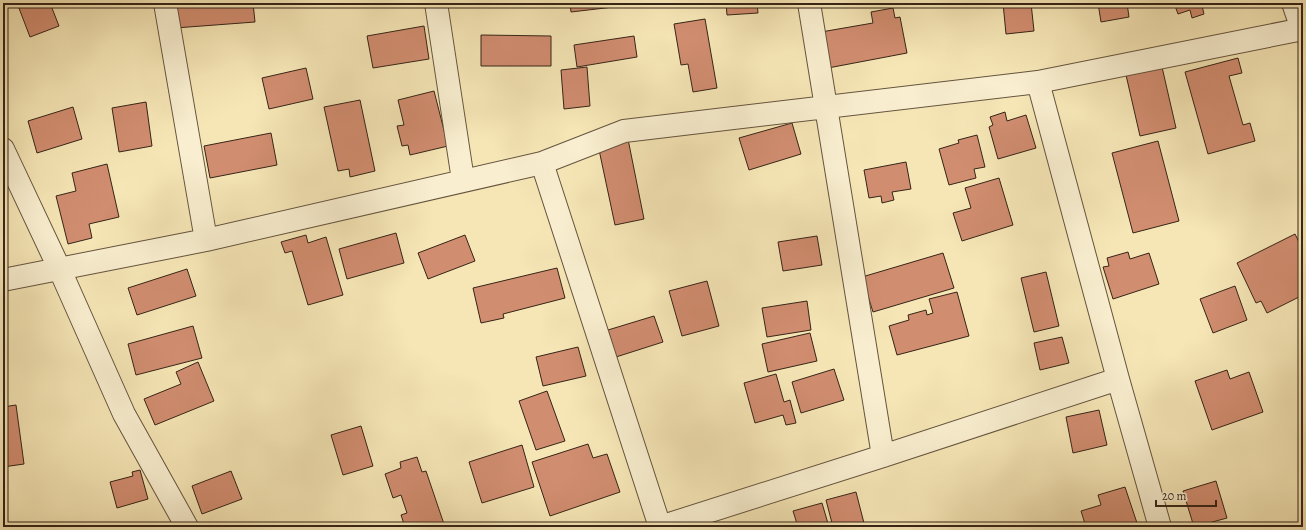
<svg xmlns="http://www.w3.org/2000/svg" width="1306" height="530" font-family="Alegreya,serif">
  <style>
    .building { fill: #d18d70; stroke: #352416 }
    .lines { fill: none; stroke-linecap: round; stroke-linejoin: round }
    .minor-casing { stroke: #65543e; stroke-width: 24 }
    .minor { stroke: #f9efd0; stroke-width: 22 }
  </style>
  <rect width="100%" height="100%" fill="#f6e6b6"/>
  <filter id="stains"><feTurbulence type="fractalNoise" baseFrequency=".005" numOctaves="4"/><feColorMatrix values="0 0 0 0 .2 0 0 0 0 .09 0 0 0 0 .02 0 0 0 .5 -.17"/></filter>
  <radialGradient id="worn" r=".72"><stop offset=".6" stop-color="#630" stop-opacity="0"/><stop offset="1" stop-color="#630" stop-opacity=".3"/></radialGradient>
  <path class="building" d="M17,3H50L59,26L30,37Z
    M173,3H253L255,22L175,28Z
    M570,3H622V6L571,12Z
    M726,3H757L758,13L727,15Z
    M1003,3H1031L1034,31L1006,34Z
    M1098,3H1127L1129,17L1101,22Z
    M1174,3H1214L1202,6L1204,14L1192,18L1190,10L1178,14Z
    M893,8L895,18L900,17L907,53L828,68L821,32L873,23L871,12Z
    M705,19L717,88L693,92L688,64L681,65L674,24Z
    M424,26L429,59L373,68L367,36Z
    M481,35L551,36V66H481Z
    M634,36L637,57L577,67L574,45Z
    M1238,58L1242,73L1229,76L1243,125L1250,123L1255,141L1208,154L1185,72Z
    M587,67L590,106L564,109L561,70Z
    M1162,67L1176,128L1140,136L1126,75Z
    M306,68L313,99L269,109L262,78Z
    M434,91L448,146L410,155L408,145L402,146L397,126L404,125L398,100Z
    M360,100L375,171L350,177L349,169L338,171L324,107Z
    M146,102L152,146L119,152L112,108Z
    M73,107L82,139L37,153L28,121Z
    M1005,112L1007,121L1026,115L1036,148L998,159L989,127L993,125L990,117Z
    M792,123L801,154L749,170L739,138Z
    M271,133L277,165L210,178L204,146Z
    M977,135L985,167L974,169L976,178L949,185L939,149L959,143L958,140Z
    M628,139L644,219L615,225L598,145Z
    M1158,141L1179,221L1133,233L1112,153Z
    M906,162L911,189L892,192L894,200L882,203L881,196L869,198L864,170Z
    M107,164L119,217L89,224L92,238L68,244L56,196L76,191L72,173Z
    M999,178L1013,225L962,241L953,213L971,208L965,188Z
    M396,233L404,263L347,279L339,249Z
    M1295,234L1303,250V295L1267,313L1261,301L1256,303L1237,263Z
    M306,235L308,243L326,237L343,295L308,305L292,251L285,253L281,242Z
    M465,235L475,261L428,279L418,253Z
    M817,236L822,265L783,271L778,242Z
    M1128,252L1130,259L1149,253L1159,284L1113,299L1103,267L1109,266L1107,258Z
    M943,253L954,288L873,312L862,277Z
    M557,268L565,298L503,314L504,318L481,323L473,288Z
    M187,269L196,296L137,315L128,288Z
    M1046,272L1059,326L1034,332L1021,278Z
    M707,281L719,326L682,336L669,291Z
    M1235,286L1247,320L1213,333L1200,299Z
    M957,292L969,336L897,355L889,326L909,320L908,315L926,310L927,315L933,313L929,299Z
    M807,301L811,330L767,337L762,308Z
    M654,316L663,342L616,357L608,330Z
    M193,326L202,358L136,375L128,344Z
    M810,333L817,361L768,372L762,344Z
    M1062,337L1069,363L1040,370L1034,343Z
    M578,347L586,376L543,386L536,357Z
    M198,362L214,401L155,425L144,399L181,384L176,372Z
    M834,369L844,400L801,413L792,382Z
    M1227,370L1230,379L1249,372L1263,412L1212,430L1195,381Z
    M776,374L784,402L790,400L796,423L786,425L783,415L755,423L744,383Z
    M547,391L565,441L536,450L519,401Z
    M16,405L24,464L3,467V407Z
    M1099,410L1107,445L1073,453L1066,417Z
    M361,426L373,466L343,475L331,435Z
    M588,444L593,458L607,454L620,492L550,516L532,462Z
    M522,445L534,487L482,503L469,462Z
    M417,457L422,472L426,471L445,527H405L401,515L407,513L401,495L393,498L385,474L401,468L400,462Z
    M140,470L148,499L117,508L110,482L133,476L132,472Z
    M231,471L242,499L202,514L192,486Z
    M1216,481L1227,518L1194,527L1183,491Z
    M1125,487L1137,523L1126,527H1086L1081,511L1101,505L1098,495Z
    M856,492L865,527H833L826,500Z
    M822,503L829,527H798L793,511Z"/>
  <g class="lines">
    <g class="minor-casing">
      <path id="minor" d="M165,3L206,240
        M436,3L463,180
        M809,3L883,456
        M1293,3L1303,32
        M1038,82L1118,379L1160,527
        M3,149L60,270L124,414L187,527
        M542,163L660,527
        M3,280L206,240L542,163L624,131L1038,82L1303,29
        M660,527L883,456L1118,379"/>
    </g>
    <use href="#minor" class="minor"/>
  </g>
  <rect width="1306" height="530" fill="none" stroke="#f6e6b6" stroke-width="16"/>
  <rect x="4" y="4" width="1298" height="522" fill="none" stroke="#352416" stroke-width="2"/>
  <rect x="8" y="8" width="1290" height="514" fill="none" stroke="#352416"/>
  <path d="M1156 500v6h60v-6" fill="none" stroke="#352416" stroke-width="2"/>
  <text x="1162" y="500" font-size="12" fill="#352416" stroke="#f9efd0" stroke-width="3" paint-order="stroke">20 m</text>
  <rect width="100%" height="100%" filter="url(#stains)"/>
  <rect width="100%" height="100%" fill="url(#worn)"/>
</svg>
